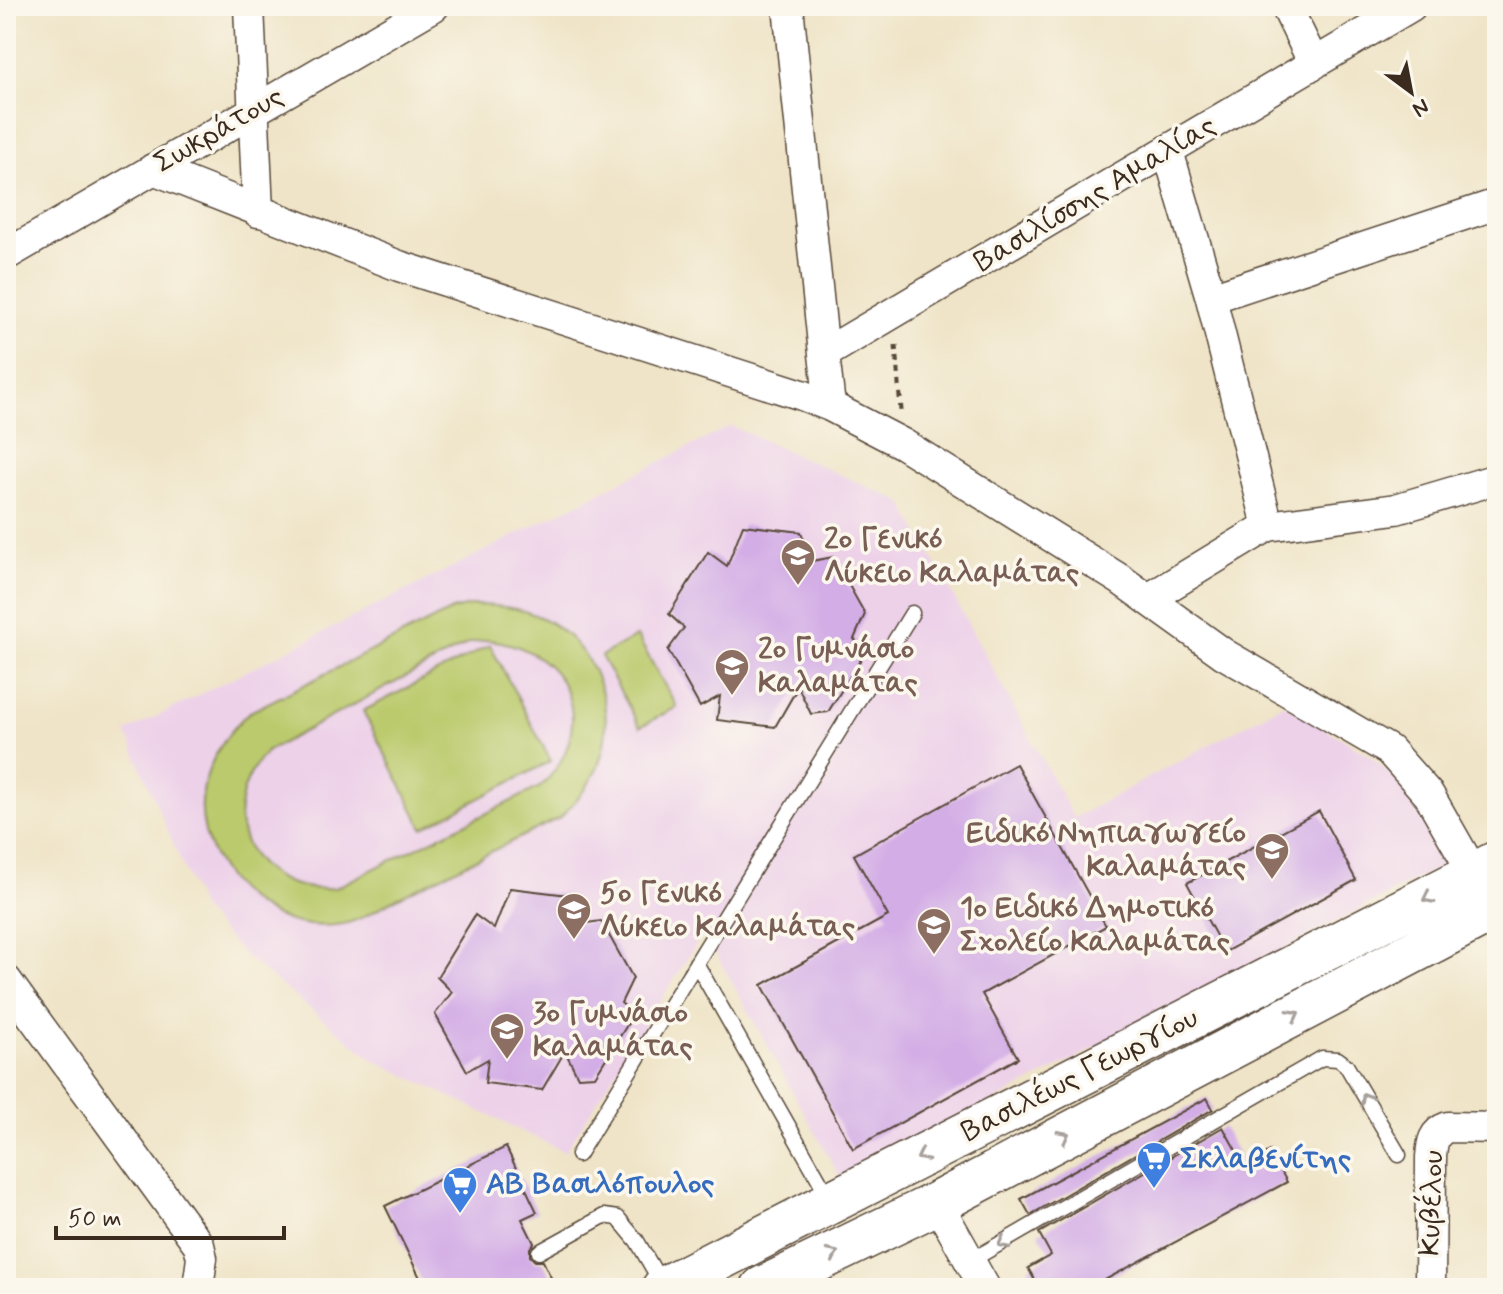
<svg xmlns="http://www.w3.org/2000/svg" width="1503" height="1294" font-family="Mynerve,sans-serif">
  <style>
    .built { fill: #edd1e9 }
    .green { fill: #bbca6d; stroke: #7b7a46; stroke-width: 2; fill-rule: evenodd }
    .building { fill: #d3ade6 }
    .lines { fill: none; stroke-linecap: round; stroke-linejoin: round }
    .service-casing { stroke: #564637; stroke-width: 17 }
    .minor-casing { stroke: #564637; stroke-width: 33 }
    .secondary-casing { stroke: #564637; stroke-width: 45 }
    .path { stroke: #564637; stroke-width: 5; stroke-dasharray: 6 6; stroke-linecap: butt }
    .service { stroke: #fff; stroke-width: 14 }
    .minor { stroke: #fff; stroke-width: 30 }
    .secondary { stroke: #fff; stroke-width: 42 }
    .oneway { stroke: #a79f9a }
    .labels { text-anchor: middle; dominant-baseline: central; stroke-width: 7; stroke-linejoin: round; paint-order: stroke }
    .street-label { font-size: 30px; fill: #3b2a1e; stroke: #fbf7ec }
    .education-label { font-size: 30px; font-weight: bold; fill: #785e54; stroke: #fbf7ec; text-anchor: start }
    .shop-label { font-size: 30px; font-weight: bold; fill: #366cbe; stroke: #fbf7ec; text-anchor: start }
  </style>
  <rect width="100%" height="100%" fill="#fbf7ec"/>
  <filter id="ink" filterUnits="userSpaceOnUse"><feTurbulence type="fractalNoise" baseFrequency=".0125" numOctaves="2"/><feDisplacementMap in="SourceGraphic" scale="16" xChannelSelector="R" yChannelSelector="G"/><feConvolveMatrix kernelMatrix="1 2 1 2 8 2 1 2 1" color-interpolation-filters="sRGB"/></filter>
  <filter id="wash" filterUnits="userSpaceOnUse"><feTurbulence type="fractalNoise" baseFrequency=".006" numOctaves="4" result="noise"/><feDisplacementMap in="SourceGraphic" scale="32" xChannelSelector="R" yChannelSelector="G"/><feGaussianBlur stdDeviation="1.8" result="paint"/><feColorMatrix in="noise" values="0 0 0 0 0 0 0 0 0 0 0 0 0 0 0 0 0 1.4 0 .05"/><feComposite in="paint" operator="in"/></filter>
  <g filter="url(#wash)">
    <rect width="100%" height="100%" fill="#efe4c7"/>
    <path class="built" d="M731,426L902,502L1074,818L1284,704L1369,755L1407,789L1453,860L842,1181L704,932L565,1152L372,1059L245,956L201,909L126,732Z"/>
    <path class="green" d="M474,605C497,605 519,607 540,617C595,643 621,712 597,768C589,787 575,802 561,817C508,843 455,869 403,895C384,904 363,920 343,924C279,935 221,892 205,832C193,786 216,744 248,713L452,610ZM488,640C570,648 601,729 540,787L335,888C251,897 209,814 267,751L469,643Z
      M637,636L677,707L640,727L601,656Z
      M490,645L551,761L423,828L363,711Z"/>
    <g id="blocks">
      <path class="building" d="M743,525L801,532L812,561L833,557L865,614L854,639L866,651L828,712L811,714L798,687L775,727L717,720L720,696L700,707L668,650L684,628L669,614L708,552L727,566Z
        M1016,764L1106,926L982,994L1018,1058L853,1149L762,985L888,916L854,855Z
        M1319,811L1356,880L1225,952L1187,883Z
        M510,888L568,895L580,924L601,921L633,978L621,1003L634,1014L595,1076L578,1077L565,1051L542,1090L485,1083L488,1059L467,1071L435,1014L452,992L437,977L475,915L494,929Z
        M1207,1098L1213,1109L1030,1215L1021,1199Z
        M1223,1127L1244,1165L1270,1151L1287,1182L1090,1288H1039L1028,1268L1051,1255L1039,1233Z
        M506,1147L537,1212L522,1219L534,1243L530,1248V1256L535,1261H543L556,1288H425L385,1206Z"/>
    </g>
  </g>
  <g filter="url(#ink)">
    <use href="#blocks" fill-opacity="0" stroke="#564637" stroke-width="2"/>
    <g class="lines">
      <g class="service-casing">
        <path id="service" d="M696,963L830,1199
          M578,1155L912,613
          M539,1252L604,1216L618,1218L637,1241L662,1284
          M970,1261L1322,1058L1338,1059L1346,1065L1399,1155"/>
      </g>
      <g class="minor-casing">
        <path id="minor" d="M249,6L258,212
          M788,6L824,354
          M1286,6L1314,64
          M1168,151L1211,298L1268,526
          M153,169L399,266L802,395L830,406L903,444L1121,580L1224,654L1389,750L1429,795L1474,874
          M6,255L434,6
          M1211,298L1497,204
          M830,406L824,354L1411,6
          M1148,599L1268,526L1396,509L1497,479
          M6,980L199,1245L202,1258L198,1288
          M937,1203L985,1288
          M1430,1288L1431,1157C1432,1143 1433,1132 1448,1127L1497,1128"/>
      </g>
      <g class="secondary-casing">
        <path id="secondary" d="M663,1288L1497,862
          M762,1288L937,1203L1497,908"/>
      </g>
      <path class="path" d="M896,345L901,411"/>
      <use href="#service" class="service"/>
      <use href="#minor" class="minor"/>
      <use href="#secondary" class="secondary"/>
    </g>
    <defs><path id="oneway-chevron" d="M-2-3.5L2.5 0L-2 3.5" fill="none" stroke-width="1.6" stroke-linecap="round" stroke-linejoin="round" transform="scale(2)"/></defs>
    <g class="oneway">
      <use href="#oneway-chevron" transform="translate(1428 898) rotate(153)"/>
      <use href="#oneway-chevron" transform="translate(1294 1015) rotate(-28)"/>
      <use href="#oneway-chevron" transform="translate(1366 1098) rotate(-120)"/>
      <use href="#oneway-chevron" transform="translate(1064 1136) rotate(-28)"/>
      <use href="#oneway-chevron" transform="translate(922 1156) rotate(153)"/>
      <use href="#oneway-chevron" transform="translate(1003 1243) rotate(152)"/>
      <use href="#oneway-chevron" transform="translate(833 1254) rotate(-26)"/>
    </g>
  </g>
  <defs>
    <g id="school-pin" transform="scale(1.8)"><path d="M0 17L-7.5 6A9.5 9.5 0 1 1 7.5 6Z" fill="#8d6e63" stroke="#fbf7ec"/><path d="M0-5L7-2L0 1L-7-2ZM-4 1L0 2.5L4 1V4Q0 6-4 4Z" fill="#fff"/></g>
    <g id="supermarket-pin" transform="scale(1.8)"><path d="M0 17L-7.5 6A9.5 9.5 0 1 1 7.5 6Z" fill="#3f7fe0" stroke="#fbf7ec"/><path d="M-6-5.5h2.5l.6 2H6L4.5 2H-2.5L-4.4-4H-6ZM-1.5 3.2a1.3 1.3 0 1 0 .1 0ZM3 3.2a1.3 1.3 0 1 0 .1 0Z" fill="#fff"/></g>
  </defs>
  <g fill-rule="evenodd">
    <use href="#school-pin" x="798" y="556"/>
    <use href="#school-pin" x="732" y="666"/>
    <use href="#school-pin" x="1272" y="850"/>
    <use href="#school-pin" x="574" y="910"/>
    <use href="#school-pin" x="934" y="925"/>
    <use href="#school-pin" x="507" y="1030"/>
    <use href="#supermarket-pin" x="1154" y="1159"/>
    <use href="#supermarket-pin" x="460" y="1184"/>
  </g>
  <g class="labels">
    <g class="street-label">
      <text transform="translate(219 130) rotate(-30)">Σωκράτους</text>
      <text transform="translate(1095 194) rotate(-31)">Βασιλίσσης Αμαλίας</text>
      <text transform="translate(1080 1075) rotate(-27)">Βασιλέως Γεωργίου</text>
      <text transform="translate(1432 1203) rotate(-88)">Κυβέλου</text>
    </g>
    <g class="education-label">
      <text x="824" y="539">2ο Γενικό<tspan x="824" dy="34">Λύκειο Καλαμάτας</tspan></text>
      <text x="758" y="649">2ο Γυμνάσιο<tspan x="758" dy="34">Καλαμάτας</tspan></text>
      <text x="1246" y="833" text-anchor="end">Ειδικό Νηπιαγωγείο<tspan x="1246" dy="34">Καλαμάτας</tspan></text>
      <text x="600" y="893">5ο Γενικό<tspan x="600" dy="34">Λύκειο Καλαμάτας</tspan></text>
      <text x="960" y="908">1ο Ειδικό Δημοτικό<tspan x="960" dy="34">Σχολείο Καλαμάτας</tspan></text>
      <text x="533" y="1013">3ο Γυμνάσιο<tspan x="533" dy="34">Καλαμάτας</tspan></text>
    </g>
    <g class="shop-label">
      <text x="1180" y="1159">Σκλαβενίτης</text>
      <text x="486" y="1184">ΑΒ Βασιλόπουλος</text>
    </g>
  </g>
  <rect width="1503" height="1294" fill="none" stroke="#fbf7ec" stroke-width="32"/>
  <g transform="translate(1411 92) rotate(148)" stroke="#fbf7ec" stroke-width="6" paint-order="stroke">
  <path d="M0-6L14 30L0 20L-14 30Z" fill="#3b2a1e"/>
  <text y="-12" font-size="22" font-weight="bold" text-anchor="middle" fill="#3b2a1e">N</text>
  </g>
  <path d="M56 1226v12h228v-12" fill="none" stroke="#3b2a1e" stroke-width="4"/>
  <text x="68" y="1226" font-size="24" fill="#3b2a1e" stroke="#fbf7ec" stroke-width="6" paint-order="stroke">50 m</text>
</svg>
